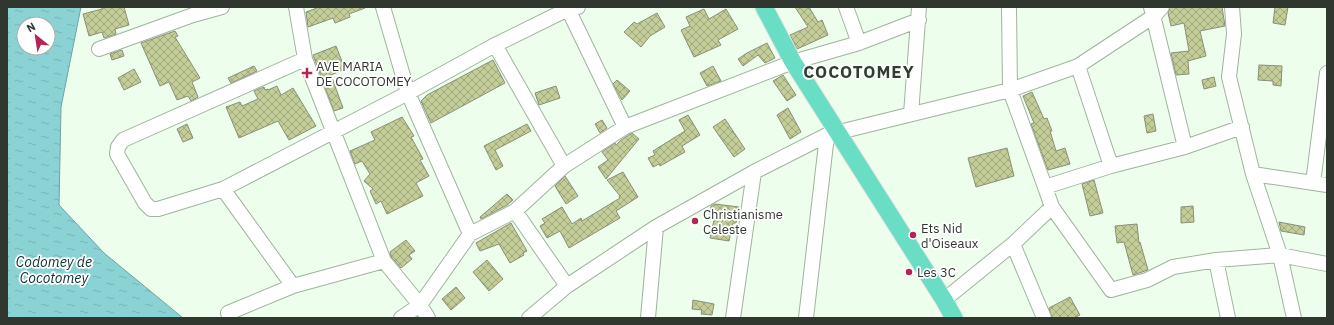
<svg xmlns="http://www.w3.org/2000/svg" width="1334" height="325" font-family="'IBM Plex Sans',sans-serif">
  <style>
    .water { fill: url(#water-ripples); stroke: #6fa4a2; fill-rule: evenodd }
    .building { fill: url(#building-cross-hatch); stroke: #8b8f77 }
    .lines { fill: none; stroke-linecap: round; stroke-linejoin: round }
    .minor-casing { stroke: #a0b39f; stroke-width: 16 }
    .major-casing { stroke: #e2e3e2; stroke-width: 19 }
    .minor { stroke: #fff; stroke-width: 14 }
    .major { stroke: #6addc5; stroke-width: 17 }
    .poi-dot { fill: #b52554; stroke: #fff; stroke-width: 1.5 }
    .labels { text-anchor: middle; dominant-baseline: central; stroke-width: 3.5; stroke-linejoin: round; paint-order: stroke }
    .poi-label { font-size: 13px; fill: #2f372f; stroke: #fff; text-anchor: start }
    .water-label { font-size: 14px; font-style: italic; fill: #0d3133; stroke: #fff }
    .district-label { font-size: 17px; font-weight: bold; letter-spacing: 1px; fill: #2f3f2e; stroke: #fff }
  </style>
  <defs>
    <pattern id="water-ripples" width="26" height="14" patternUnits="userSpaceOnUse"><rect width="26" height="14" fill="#8ad2d4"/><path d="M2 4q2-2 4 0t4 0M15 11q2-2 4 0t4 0" fill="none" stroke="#77b5b6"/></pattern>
    <pattern id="building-cross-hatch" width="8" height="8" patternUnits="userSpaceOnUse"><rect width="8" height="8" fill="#c3cd98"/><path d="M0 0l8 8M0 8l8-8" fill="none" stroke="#9fa77c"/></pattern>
  </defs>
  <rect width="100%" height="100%" fill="#eefeed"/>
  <path class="water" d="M7,7H81L61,107L59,205L104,253L183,318H7ZM24,24H48V48H24Z"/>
  <path class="building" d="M102,7H124L129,25L115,29L116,34L104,38L102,32L89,36L83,14L102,9Z
    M317,7H365V8L349,14L350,17L335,23L333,18L308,27L306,12L317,8Z
    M795,7H809L818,22L822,20L828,35L797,49L790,35L808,27Z
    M1170,7H1222L1225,26L1200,31L1206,56L1188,61L1189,74L1176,75L1171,53L1189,51L1184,23L1171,26L1168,13Z
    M1275,7H1288L1285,25L1273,23Z
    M704,9L709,19L726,9L738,29L718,40L721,45L694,57L681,30L690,26L686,17Z
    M657,13L665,27L650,36L641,47L624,32L634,22L637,24Z
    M175,31L178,36L175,37L200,78L192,82L198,97L191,101L188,96L177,100L169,82L160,86L141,43Z
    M767,43L775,58L765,63L758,55L743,66L738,59L747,53Z
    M336,46L345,69L331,75L343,108L334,111L313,55Z
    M122,50L124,56L112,60L110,54Z
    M493,60L505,83L431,123L421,101L427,95Z
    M1259,65L1282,66L1281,86L1273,85V81L1258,80Z
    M254,66L257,71L231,83L228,78Z
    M713,66L721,81L707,86L700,73Z
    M134,69L141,82L124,90L118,78Z
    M783,75L796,95L787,101L773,81Z
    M1214,77L1216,86L1204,89L1202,80Z
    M617,80L630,91L622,100L613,84Z
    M277,86L281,95L293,88L316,126L289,140L278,121L239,138L226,107L240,102L242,106L258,99L254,91L264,87L265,90L268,89V90Z
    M556,86L560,98L539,105L535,93Z
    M1032,92L1044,119L1047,118L1052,131H1050L1056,151L1065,148L1070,164L1048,170L1031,124L1034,123L1023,96Z
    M788,108L801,132L790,139L777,115Z
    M1153,114L1156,131L1147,133L1144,116Z
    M688,115L700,135L682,146L685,152L660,166L659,164L653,167L648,158L655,155L653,151L685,131L679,120Z
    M402,117L414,136L411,137L423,159L420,160L429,176L416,183L423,196L387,214L381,201L376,204L370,191L373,189L364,181L370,174L362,161L355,164L350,151L375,140L371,132Z
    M725,119L745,149L734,157L713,127Z
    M602,120L607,128L600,133L595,124Z
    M187,124L193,138L183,142L177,129Z
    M527,124L531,131L495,150L503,166L496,170L484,146Z
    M632,133L639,139L606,179L598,167L608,160L602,152L615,143L616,145L621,140Z
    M1007,148L1014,176L976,187L968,158Z
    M623,172L638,197L616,211L620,218L569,248L560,231L547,238L540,226L545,223L542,219L562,207L572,224L581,218L582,221L620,198L619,196H620L607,180Z
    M565,176L578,196L566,204L555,186Z
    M1094,180L1103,213L1090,216L1082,184Z
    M507,194L513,200L507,205L481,219L480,217Z
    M715,204L739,207L736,223H733L729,241L710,238L714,220L709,219L711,206Z
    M1193,206L1194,222L1181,223V207Z
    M1279,222L1305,227L1304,235L1281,231Z
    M511,223L527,251L523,253L524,255L510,263L499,244L480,251L476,243Z
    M1137,224L1139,243L1140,242L1148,270L1133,275L1124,242L1117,243L1115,226Z
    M406,240L415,251L409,255L412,259L401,268L391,257L390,252Z
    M487,260L503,279L489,291L473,272Z
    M456,287L465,298L451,310L442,299Z
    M1070,297L1080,315L1074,318H1052L1049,308Z
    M693,300L714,304L712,315L701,314L702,310L692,309Z"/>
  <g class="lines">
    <g class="minor-casing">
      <path id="minor" d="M296,7L305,59L384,261L420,305L428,318
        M383,7L408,93L470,234
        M567,7L625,127
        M846,7L859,43L919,20
        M1009,7L1010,90L1045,187L1052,207L1111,290L1147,280L1173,267L1216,260L1280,255L1327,264
        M1151,7L1185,147
        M1232,7L1234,34L1229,77L1253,174L1280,255L1294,318
        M495,45L564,166
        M99,49L193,15L222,7
        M305,59L123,140L118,147L117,154L145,203L151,209H158L223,189L408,93L495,45L568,9L578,7
        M1078,66L1111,166
        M911,114L919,7
        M1253,174L1327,185
        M1313,183L1327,73
        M1045,187L1111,166L1185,147L1242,127
        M223,189L293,286
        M515,211L567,286
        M1013,244L1044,318
        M1216,260L1228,318
        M944,300L1013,244L1052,207
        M231,318L228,313L293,286L384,261
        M401,318L420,305L470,234L515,211L564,166L625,127L793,62L859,43
        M529,318L567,286L656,227L754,172L827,135L1010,90L1078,66L1154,16L1162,7
        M648,318L656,227
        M733,318L754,172
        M806,318L827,135"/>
    </g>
    <g class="major-casing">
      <path id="major" d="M764,7L793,62L944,300L954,318"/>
    </g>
    <use href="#minor" class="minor"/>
    <use href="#major" class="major"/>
  </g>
  <g class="poi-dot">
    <path d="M305 67h4v4h4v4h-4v4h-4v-4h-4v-4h4z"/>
    <circle cx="695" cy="221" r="4"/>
    <circle cx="913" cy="235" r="4"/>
    <circle cx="909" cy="272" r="4"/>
  </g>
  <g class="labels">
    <g class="poi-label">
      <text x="316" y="66">AVE MARIA<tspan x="316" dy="15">DE COCOTOMEY</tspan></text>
      <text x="703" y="214">Christianisme<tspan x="703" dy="15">Celeste</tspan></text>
      <text x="921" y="228">Ets Nid<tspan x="921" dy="15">d'Oiseaux</tspan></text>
      <text x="917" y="272">Les 3C</text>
    </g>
    <g class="water-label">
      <text x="54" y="262">Codomey de<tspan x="54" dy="16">Cocotomey</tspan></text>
    </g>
    <g class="district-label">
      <text x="859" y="72">COCOTOMEY</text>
    </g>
  </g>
  <rect width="1334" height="325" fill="none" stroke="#2f372f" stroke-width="16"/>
  <g transform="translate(36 36) rotate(330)"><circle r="19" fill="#ffffff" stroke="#acafac"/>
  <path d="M0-3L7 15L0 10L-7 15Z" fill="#b52554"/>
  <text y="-6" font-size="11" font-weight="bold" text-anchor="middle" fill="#2f372f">N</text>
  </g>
</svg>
